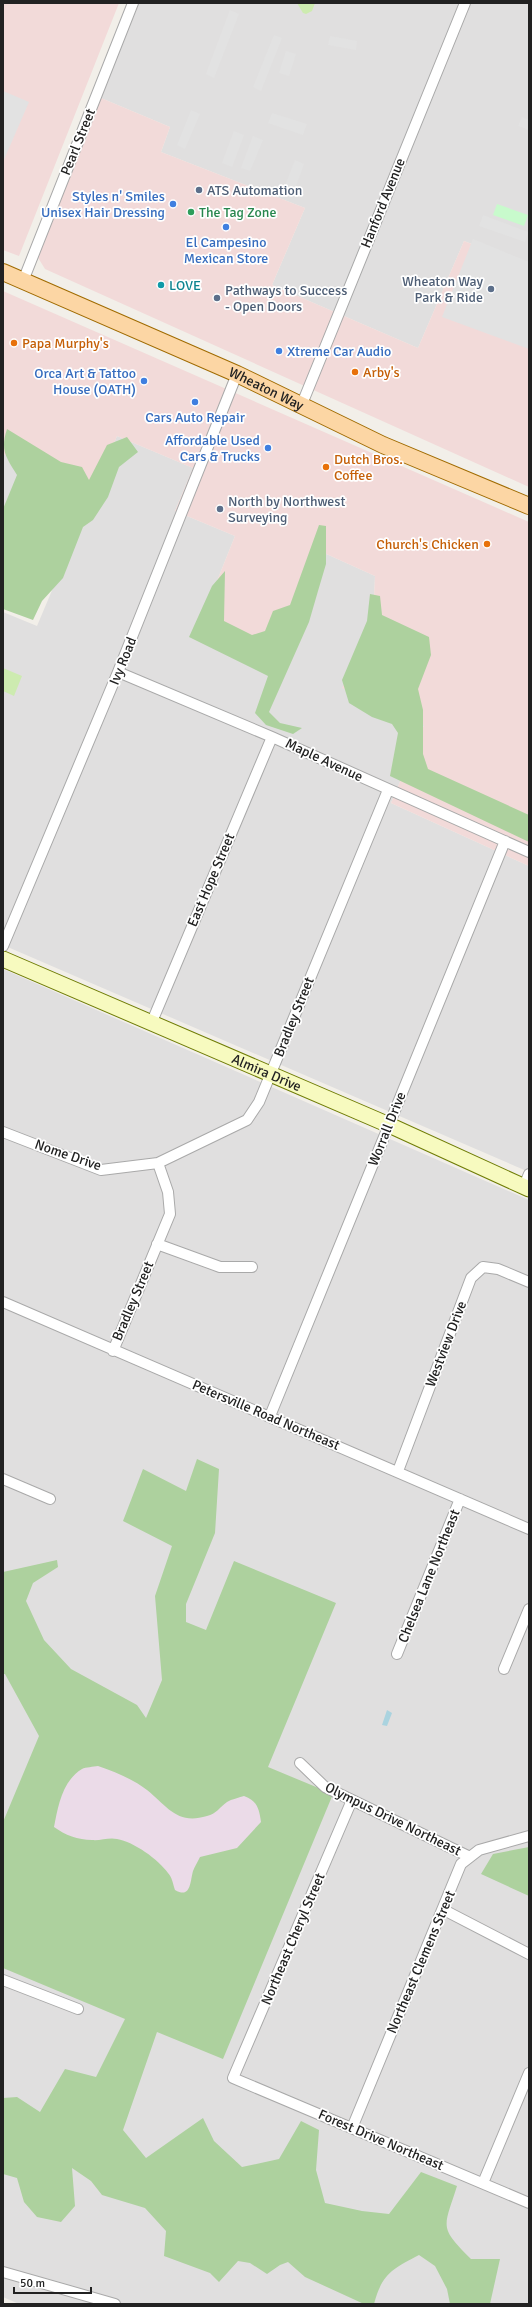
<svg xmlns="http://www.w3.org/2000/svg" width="532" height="2307" font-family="Signika,sans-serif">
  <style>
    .residential { fill: #e0dfdf }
    .commercial { fill: #f2dad9 }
    .industrial { fill: #ebdbe8 }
    .grass { fill: #cdebb0 }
    .forest { fill: #add19e; fill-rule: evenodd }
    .park { fill: #c8facc }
    .parking { fill: #e2e2e2 }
    .water { fill: #aad3df }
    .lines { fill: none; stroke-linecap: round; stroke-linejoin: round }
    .street-casing { stroke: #a9a9a9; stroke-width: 12 }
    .secondary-casing { stroke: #707d05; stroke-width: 17 }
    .primary-casing { stroke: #a06b00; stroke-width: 18 }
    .street { stroke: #fff; stroke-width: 10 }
    .secondary { stroke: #f7fabf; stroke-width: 15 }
    .primary { stroke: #fcd6a4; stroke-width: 16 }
    .service-dot { fill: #5c6f8a; stroke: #fff; stroke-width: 1.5 }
    .shop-dot { fill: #3f7fe0; stroke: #fff; stroke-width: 1.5 }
    .leisure-dot { fill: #2e9e5b; stroke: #fff; stroke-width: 1.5 }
    .culture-dot { fill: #0f9aa8; stroke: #fff; stroke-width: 1.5 }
    .food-dot { fill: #e8710a; stroke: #fff; stroke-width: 1.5 }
    .labels { text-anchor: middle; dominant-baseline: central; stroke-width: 3.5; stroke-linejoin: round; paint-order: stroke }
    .street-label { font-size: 14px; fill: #222; stroke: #fff }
    .service-label { font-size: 14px; fill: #4e5e75; stroke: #fff; text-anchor: start }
    .shop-label { font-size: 14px; fill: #366cbe; stroke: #fff; text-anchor: end }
    .leisure-label { font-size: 14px; fill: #27864d; stroke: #fff; text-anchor: start }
    .culture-label { font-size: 14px; fill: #0d838f; stroke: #fff; text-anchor: start }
    .food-label { font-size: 14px; fill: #c56008; stroke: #fff; text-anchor: start }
  </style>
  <rect width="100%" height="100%" fill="#f2efe9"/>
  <path class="residential" d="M139,3H529V266L464,241L418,348L272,285L305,208L161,152L170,127L101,98Z
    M117,436L193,468L175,511L235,536L195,636L322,552L375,576L373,622L424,725L391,803L529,866V1172L3,945V612L37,626Z
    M3,454L27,464L3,523Z
    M3,969L529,1200V2304H19L3,2297Z"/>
  <path class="commercial" d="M3,3H119L19,256L3,250Z
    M101,98L170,127L161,152L305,208L272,285L418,348L464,241L529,266V487L45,269L37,256Z
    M3,291L529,522V866L391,803L424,725L342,688L373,622L375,576L322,552L275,669L195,636L235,536L175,511L193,468L117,436L94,492L3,454Z"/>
  <path class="industrial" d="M146,1719L299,1780L239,1928L3,1822Z"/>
  <path class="grass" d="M297,3H315L312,11L306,14L303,13Z
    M3,668L22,676L14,696L3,691Z"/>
  <path class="forest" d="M7,429L61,462L82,467L89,480L107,445L127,437L138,452L119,467L108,497L93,520L83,527L63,578L42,601L33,620L3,609V509L17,475C6,457 0,450 7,429Z
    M319,525L326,526V564L318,591L309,622L269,712L280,723L302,728L293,734L266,725L255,713L268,676L189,637L212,586L225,571L224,621L252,635L265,631L273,611L290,605Z
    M370,594L380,596L382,615L429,637L431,655L418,689L423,710V754L428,769L529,815V842L390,776L398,733L392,724L372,717L349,703L342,680L367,621Z
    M197,1459L219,1469L215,1533L186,1604V1622L206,1630L234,1561L336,1603L268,1767L333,1794L223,2059L157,2032L123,2130L146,2158L203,2118L214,2141L242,2167L279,2159L301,2121L319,2130L316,2170L325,2203L362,2211L389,2214L421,2172L457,2186C444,2228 438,2226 471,2259H500L490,2304H450L447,2289L435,2266L419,2255C392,2269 382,2274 374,2304H364L305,2277L288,2262L280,2265L267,2274L250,2263L238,2261L219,2282L210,2273L164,2256L166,2231L145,2208L102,2195L91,2181L72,2168L75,2206L61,2222L37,2217L24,2202L17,2178L3,2174V2098L17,2097L40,2112L65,2069L96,2077L125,2019L3,1968V1822L39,1736L5,1674H3V1572L57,1560L58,1567L33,1583L26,1601L44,1640L71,1669L137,1705L146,1718L162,1680L155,1596L172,1546L123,1521L143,1469L186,1491ZM98,1766C115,1772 133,1779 147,1790C168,1807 177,1825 207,1816C216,1814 220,1807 227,1802C232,1799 238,1798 244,1796C257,1801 259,1808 261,1822L237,1848L200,1857C198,1861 195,1866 193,1871C190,1882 191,1899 175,1890C173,1884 172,1877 168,1873C158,1859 134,1842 117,1839C109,1837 100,1841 92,1840C78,1840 65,1835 54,1827C58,1807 62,1781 82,1769C86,1767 93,1767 98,1766Z
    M529,1847V1896L481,1874L493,1854Z"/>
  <path class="park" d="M497,204L528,215L524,226L493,215Z"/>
  <path class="parking" d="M230,10L239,14L214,78L206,74Z
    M274,35L282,38L261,91L253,87Z
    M330,36L357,41L356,50L328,45Z
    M286,51L296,54L289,76L279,73Z
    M3,91L29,102L3,162Z
    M191,110L200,114L185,149L177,145Z
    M272,113L307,124L303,135L268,123Z
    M522,117L529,120V130L518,126Z
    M234,131L244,135L232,167L222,163Z
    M253,136L263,140L250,171L241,168Z
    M295,160L304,164L293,194L283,191Z
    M483,215L528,232L525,242L479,226Z
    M473,239L529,262V349L442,317Z"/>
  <path class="water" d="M387,1710L392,1713L387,1726L382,1725Z"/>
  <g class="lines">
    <g class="street-casing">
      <path id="street" d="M23,281L133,3
        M302,404L465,3
        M118,672L272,737L529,852
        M3,946L118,672L237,374
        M151,1024L272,737
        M3,1132L101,1170L158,1163L247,1120L259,1102L388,790
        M524,1186L529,1174
        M157,1244L220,1267H252
        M3,1302L529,1529
        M113,1351L170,1214L168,1192L158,1163
        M270,1416L505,841
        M398,1471L471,1278L483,1267L498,1269L529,1282
        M3,1479L50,1499
        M397,1654L460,1499
        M504,1669L529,1609
        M300,1763L325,1787L470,1857
        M352,1800L233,2078L529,2203
        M444,1910L529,1954
        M3,1980L78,2009
        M352,2128L461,1864L479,1850L529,1836
        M483,2183L529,2073
        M3,2272L115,2304"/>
    </g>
    <g class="secondary-casing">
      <g id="secondary">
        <path id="s1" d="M3,959L389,1125L529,1189"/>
      </g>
    </g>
    <g class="primary-casing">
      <g id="primary">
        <path id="s2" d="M3,272L237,374L383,445L529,506"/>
      </g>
    </g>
    <use href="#street" class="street"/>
    <use href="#secondary" class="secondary"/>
    <use href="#primary" class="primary"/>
  </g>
  <g class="service-dot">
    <circle cx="199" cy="190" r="4"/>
    <circle cx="491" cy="289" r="4"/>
    <circle cx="217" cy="298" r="4"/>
    <circle cx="220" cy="509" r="4"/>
  </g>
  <g class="shop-dot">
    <circle cx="173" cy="204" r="4"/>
    <circle cx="226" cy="227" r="4"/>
    <circle cx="279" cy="351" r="4"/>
    <circle cx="144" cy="381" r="4"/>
    <circle cx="195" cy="402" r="4"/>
    <circle cx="268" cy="448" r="4"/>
  </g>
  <circle class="leisure-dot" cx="191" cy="212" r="4"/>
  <circle class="culture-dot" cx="161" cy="285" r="4"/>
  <g class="food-dot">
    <circle cx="14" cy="343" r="4"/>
    <circle cx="355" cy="372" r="4"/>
    <circle cx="326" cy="467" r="4"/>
    <circle cx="487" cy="544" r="4"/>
  </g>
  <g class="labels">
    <g class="street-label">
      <text transform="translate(78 142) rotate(-68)">Pearl Street</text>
      <text transform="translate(383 203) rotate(-68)">Hanford Avenue</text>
      <text stroke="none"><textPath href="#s2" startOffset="288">Wheaton Way</textPath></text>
      <text transform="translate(123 661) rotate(-68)">Ivy Road</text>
      <text transform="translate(324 760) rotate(25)">Maple Avenue</text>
      <text transform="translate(211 880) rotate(-67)">East Hope Street</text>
      <text transform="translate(294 1017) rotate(-68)">Bradley Street</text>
      <text stroke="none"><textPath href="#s1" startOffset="287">Almira Drive</textPath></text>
      <text transform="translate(387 1129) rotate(-68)">Worrall Drive</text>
      <text transform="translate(68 1155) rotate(19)">Nome Drive</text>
      <text transform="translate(133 1301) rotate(-67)">Bradley Street</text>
      <text transform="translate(446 1344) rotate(-69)">Westview Drive</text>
      <text transform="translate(266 1415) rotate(23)">Petersville Road Northeast</text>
      <text transform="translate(429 1576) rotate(-68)">Chelsea Lane Northeast</text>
      <text transform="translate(393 1819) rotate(26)">Olympus Drive Northeast</text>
      <text transform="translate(293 1939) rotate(-67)">Northeast Cheryl Street</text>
      <text transform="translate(421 1962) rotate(-67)">Northeast Clemens Street</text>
      <text transform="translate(381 2140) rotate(23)">Forest Drive Northeast</text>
    </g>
    <g class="service-label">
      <text x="207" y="190">ATS Automation</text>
      <text x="483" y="281" text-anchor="end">Wheaton Way<tspan x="483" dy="16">Park &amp; Ride</tspan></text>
      <text x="225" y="290">Pathways to Success<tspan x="225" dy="16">- Open Doors</tspan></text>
      <text x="228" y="501">North by Northwest<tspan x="228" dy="16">Surveying</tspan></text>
    </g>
    <g class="shop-label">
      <text x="165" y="196">Styles n' Smiles<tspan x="165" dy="16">Unisex Hair Dressing</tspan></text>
      <text x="226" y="242" text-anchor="middle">El Campesino<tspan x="226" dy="16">Mexican Store</tspan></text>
      <text x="287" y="351" text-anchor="start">Xtreme Car Audio</text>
      <text x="136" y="373">Orca Art &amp; Tattoo<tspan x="136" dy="16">House (OATH)</tspan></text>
      <text x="195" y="417" text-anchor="middle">Cars Auto Repair</text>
      <text x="260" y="440">Affordable Used<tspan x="260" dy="16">Cars &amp; Trucks</tspan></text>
    </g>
    <g class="leisure-label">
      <text x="199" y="212">The Tag Zone</text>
    </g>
    <g class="culture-label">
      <text x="169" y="285">LOVE</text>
    </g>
    <g class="food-label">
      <text x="22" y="343">Papa Murphy's</text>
      <text x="363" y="372">Arby's</text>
      <text x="334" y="459">Dutch Bros.<tspan x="334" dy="16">Coffee</tspan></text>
      <text x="479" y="544" text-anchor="end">Church's Chicken</text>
    </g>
  </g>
  <rect width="532" height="2307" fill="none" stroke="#222222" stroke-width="8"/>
  <path d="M14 2287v6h77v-6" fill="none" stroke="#222222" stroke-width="2"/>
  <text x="20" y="2287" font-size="12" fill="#222222" stroke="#ffffff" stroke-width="3" paint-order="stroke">50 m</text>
</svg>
